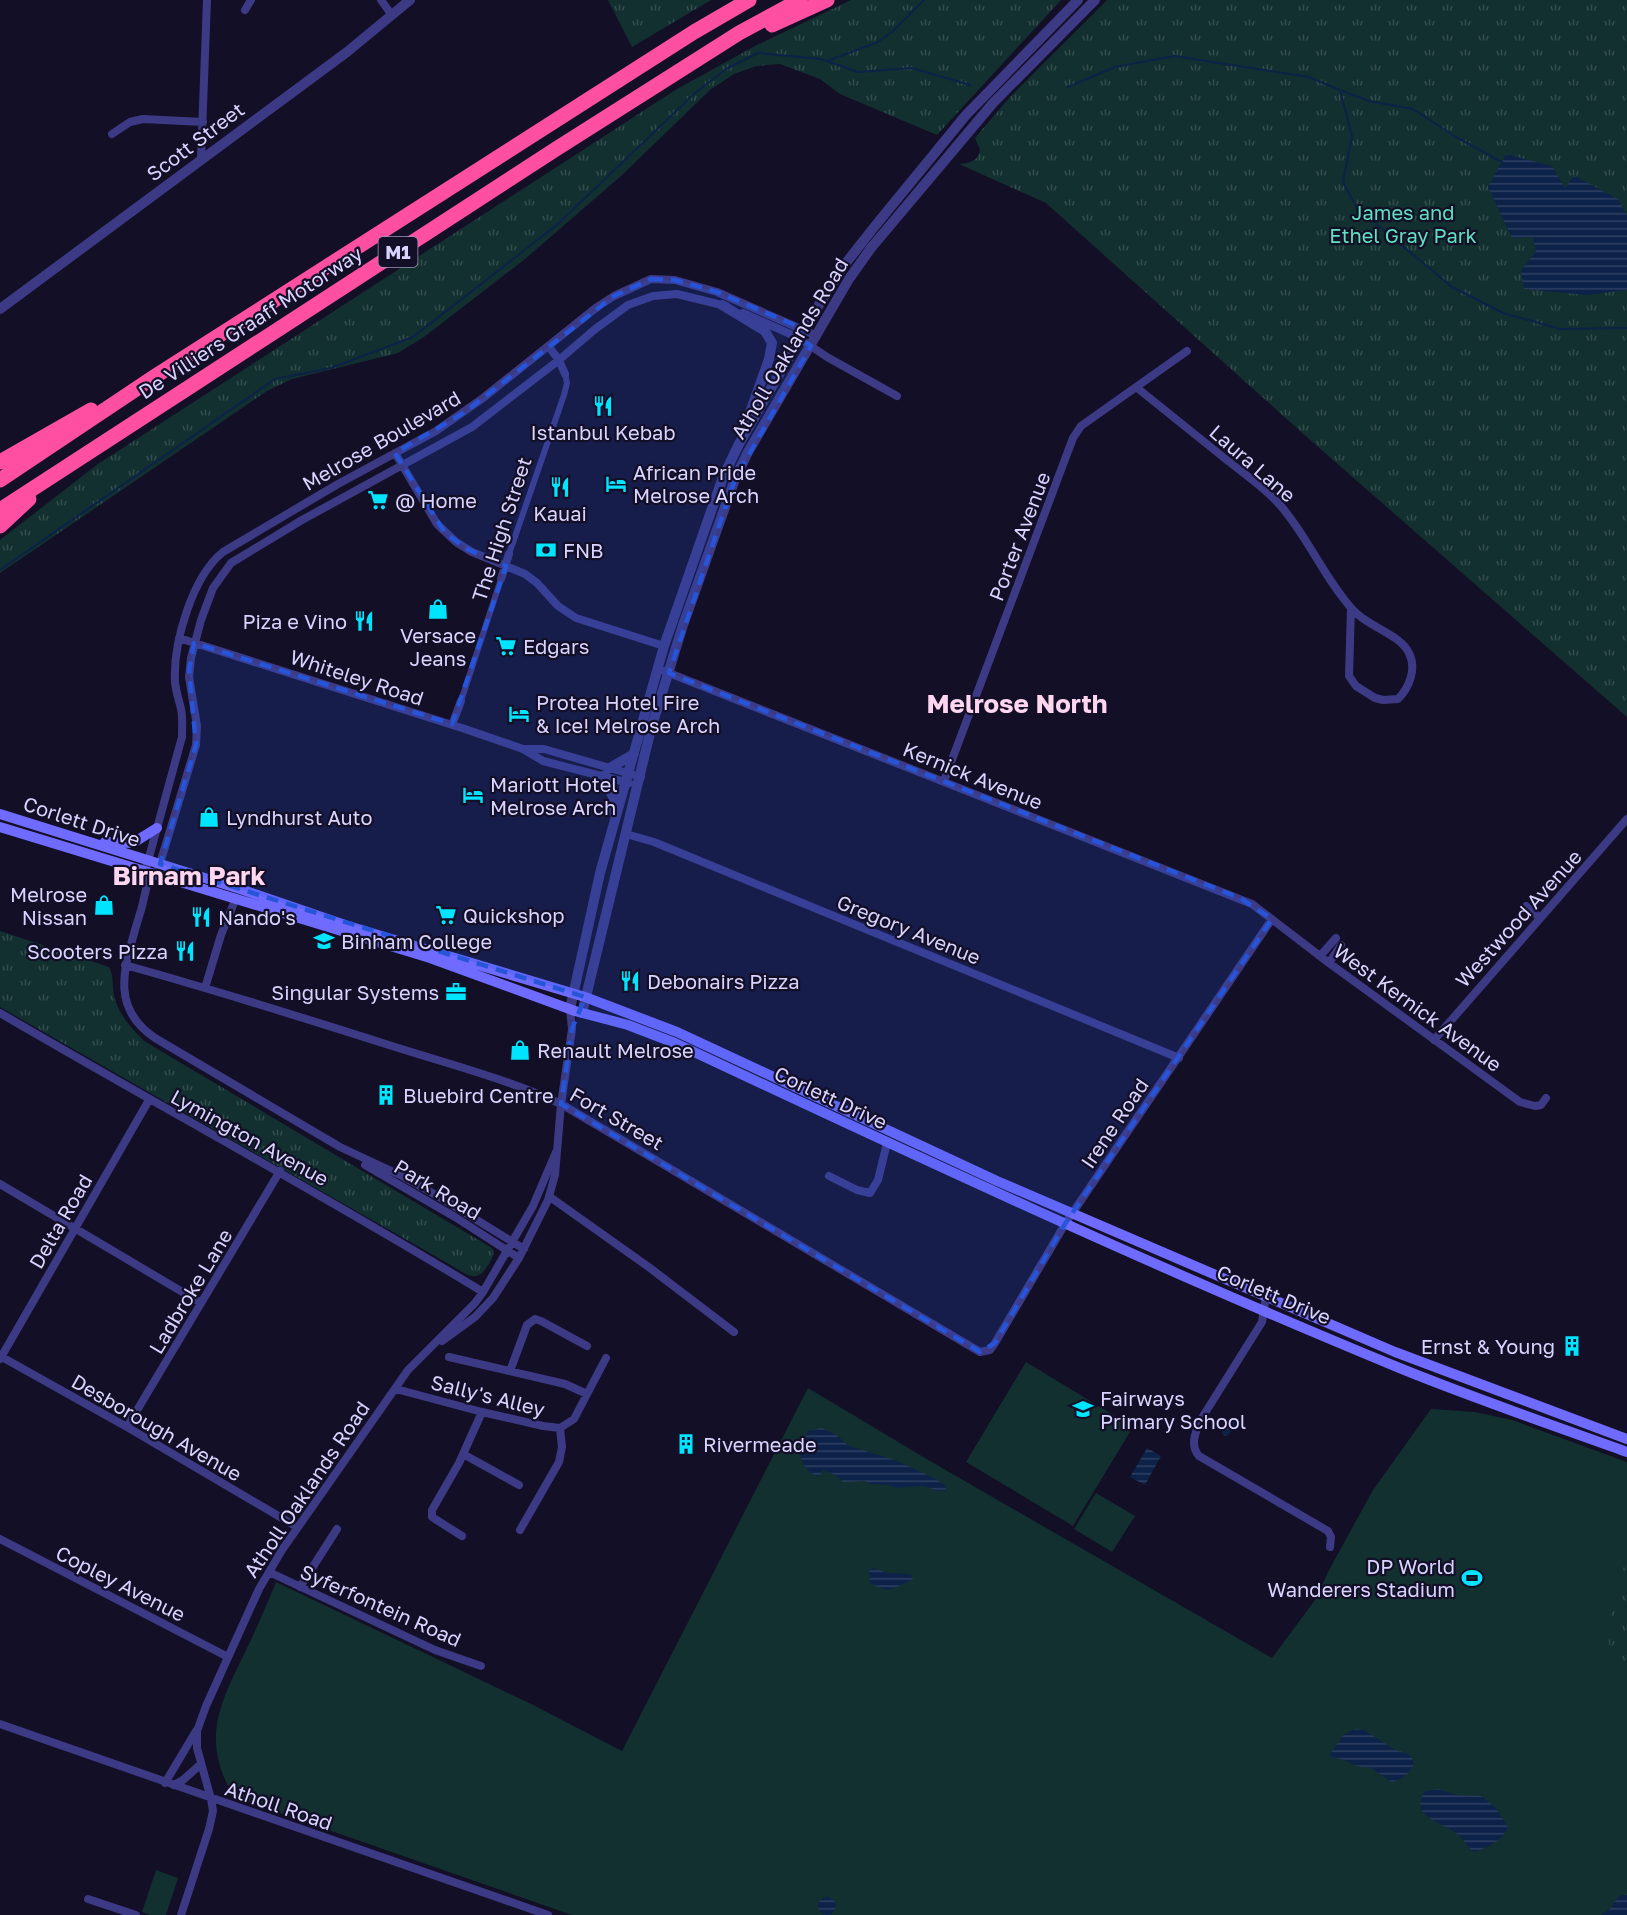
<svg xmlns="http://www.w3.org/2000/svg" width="1627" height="1915" font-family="'Golos Text',sans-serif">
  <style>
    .grass { fill: #12302f }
    .park { fill: url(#park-tufts) }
    .water { fill: url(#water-rules) }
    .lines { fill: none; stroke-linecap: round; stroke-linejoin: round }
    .stream { stroke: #0c2248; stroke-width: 2 }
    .pedestrian { stroke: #3d3a85; stroke-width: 6 }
    .minor { stroke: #3d3a85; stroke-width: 8 }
    .tertiary { stroke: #3d3a85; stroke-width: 10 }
    .secondary { stroke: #6f6bff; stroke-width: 10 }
    .motorway { stroke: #ff4fa3; stroke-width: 15 }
    .marked { fill: #2655da; fill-opacity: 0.2; stroke: #2655da; stroke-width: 4.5; stroke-dasharray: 12 8; stroke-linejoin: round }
    .labels { text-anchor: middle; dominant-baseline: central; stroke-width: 4.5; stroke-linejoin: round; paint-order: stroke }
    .shield { fill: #130f26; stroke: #9e99be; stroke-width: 1.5 }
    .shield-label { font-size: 18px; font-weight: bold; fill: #d9d4ff }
    .street-label { font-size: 20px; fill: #d9d4ff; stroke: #130f26 }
    .park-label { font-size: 20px; fill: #5fe0c0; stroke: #130f26 }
    .poi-label { font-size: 20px; fill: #d9d4ff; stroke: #130f26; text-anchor: start }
    .district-label { font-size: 26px; font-weight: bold; fill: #ffd6f0; stroke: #130f26 }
  </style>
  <defs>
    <pattern id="park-tufts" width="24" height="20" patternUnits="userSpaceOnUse" patternTransform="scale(1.5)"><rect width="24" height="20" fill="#12302f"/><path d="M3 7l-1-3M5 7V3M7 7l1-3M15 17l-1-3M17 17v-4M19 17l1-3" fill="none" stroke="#344d4e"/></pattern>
    <pattern id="water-rules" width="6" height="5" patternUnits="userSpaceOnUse" patternTransform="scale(1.5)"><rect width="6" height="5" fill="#0c2248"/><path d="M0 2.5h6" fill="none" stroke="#2f4163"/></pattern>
  </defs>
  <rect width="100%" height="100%" fill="#130f26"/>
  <path class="grass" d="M1026,1362L1133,1427L1073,1526L966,1462Z
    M808,1388L930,1461L1272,1658L1315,1600L1329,1570L1373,1490L1431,1409L1475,1412L1512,1420L1627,1462V1915H572L234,1797C199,1738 221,1702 248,1646C258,1625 267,1604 276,1582L531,1704L622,1751Z
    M1096,1493L1135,1516L1112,1552L1074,1529Z
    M156,1870L178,1878L166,1915H150L142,1912Z"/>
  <path class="park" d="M608,0H711L632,47Z
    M851,0H1061L937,135L840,94L820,79L780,64L757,66L734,74L710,90L621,176L525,259L424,337L398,353L292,379L267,391L0,573V540L98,464L677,89L755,46Z
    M1107,0H1627V717L1309,439L1046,203L959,164C970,163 978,161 980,150L975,138L1010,97Z
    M0,931L109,967C114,975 112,987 114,996C119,1015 131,1028 144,1041L492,1248C495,1254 493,1256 490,1262C477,1286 468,1275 449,1264L0,1007Z
    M1627,1559V1668C1622,1665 1616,1660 1613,1655C1600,1632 1618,1581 1627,1559Z"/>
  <path class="water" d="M1506,154L1552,166L1565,188L1574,176L1618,199L1627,216V290L1586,295L1524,289L1521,271L1536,251L1533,237L1512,238L1488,187Z
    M1233,1416L1238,1420L1237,1425L1228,1435L1224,1436L1221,1430L1224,1420Z
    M822,1428L836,1435L849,1446L895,1460L936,1479L946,1486L945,1491H938L924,1486L896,1488L888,1485L871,1484L865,1481L843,1482L837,1476L823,1470L819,1477C806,1472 802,1464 799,1451L808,1431Z
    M1147,1448L1161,1456L1145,1485L1130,1477Z
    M872,1568L888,1573L911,1574L913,1579C893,1588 892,1595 870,1583L869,1572Z
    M1356,1729L1364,1730L1395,1750L1407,1753L1412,1758L1414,1764C1410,1773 1402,1780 1392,1782L1371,1768L1356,1766L1347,1761L1329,1756L1344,1734Z
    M1438,1789L1457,1795L1481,1796L1495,1807L1508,1827C1504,1839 1486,1849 1474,1852C1467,1847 1464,1839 1457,1834C1443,1822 1408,1818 1425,1791Z
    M1627,1894V1915H1600L1610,1909L1619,1896Z
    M818 1906a9 9 0 1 1 18 0a9 9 0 1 1-18 0Z"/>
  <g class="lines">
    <path class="stream" d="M827,61L878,42L893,31L924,0
      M1068,87L1115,67L1174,56L1309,77L1340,90L1352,136L1343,182L1356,207L1452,287L1503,313L1560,329L1627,328
      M1340,90L1369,101L1413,109L1456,137L1502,162
      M0,570L275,379L331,368L413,337L558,224L695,93L726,69L758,53L821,59L858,72L912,68L970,85"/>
    <path class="pedestrian" d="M509,554L564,395L567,383L565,374
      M461,701L501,579"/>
    <path class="minor" d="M381,0L391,14
      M245,10L251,0
      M112,134L130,122L143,119L203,122
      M201,159L207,0
      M743,313L799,338L827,357L897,396
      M549,347L559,360L565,374
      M1136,387C1167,412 1197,436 1228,461C1246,475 1265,488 1280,505C1308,537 1324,578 1353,610C1368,627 1400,634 1409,653C1417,669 1409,688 1398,699L1383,700L1375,698L1356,686L1349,676L1351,608
      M395,453L437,524L456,542L472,552L525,574L537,583L558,606L576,618L664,646
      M501,579L509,554
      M179,638L465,729L523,749L543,761L629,783
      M664,671L1252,904L1329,963L1520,1102L1535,1106L1541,1105L1546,1098
      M452,725L461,701
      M524,749H544L641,777
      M944,781L1073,438L1081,426L1187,351
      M626,834L654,842L1179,1058
      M158,870L196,745L197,726L189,677L191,658L201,620L213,588L231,563L302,520L472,427L559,360L594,330L628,305L653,296L677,294L726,306
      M1526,906L1540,918
      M1320,956L1336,938
      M1329,963L1341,945
      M125,965C215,990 304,1018 392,1046C449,1064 507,1079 561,1104L980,1352L990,1350L995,1343L1065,1224L1272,919
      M205,988L221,935L236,898
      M0,1013C161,1107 324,1195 483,1292
      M1434,1040L1627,819
      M365,1165L455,1217L519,1258
      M829,1176L857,1190L870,1193L878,1180L887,1143
      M0,1184L201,1303
      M550,1197L650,1268L734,1332
      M524,1249L441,1198L402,1176L340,1147L155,1038C112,1009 123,972 135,930C140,915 144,900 147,885L145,871L148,861L182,737C182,728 183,718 181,709C179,700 176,692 175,682C173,643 192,577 223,552L338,484L436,431L483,398L597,307L614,296L651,279L675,280L717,292L817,336
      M1266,1296L1262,1322L1200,1421C1195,1433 1190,1446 1199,1456L1328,1531L1331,1537L1330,1547
      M442,1341L475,1317L493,1298L519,1258L548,1200L555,1175L561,1104L572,1029L570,1009
      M0,1356L127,1427L297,1527
      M449,1357L565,1384L587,1394
      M0,1359L149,1100
      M510,1371L527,1325L535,1319L541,1321L587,1346
      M396,1389L482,1412L543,1426L560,1428L574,1419L606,1358
      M127,1427L280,1171
      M463,1454L519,1485
      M520,1530L559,1462L562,1447L560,1428
      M462,1536L435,1519L432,1517V1510L459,1463L482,1412
      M0,1539L228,1657
      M269,1572L435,1650L481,1666
      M300,1587L337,1529
      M0,1724L548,1915
      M165,1783L196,1731
      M174,1785L183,1780L201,1764
      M88,1899L136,1915
      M181,1915L209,1829L213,1811L211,1799L197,1748V1731L206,1706L259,1589L282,1550L408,1370L475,1303L483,1292L533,1206L556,1152"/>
    <path class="tertiary" d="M722,305L765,331L772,343L769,359L747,421
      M0,309L347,52L410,0
      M608,769L634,754
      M603,776L614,799V812
      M570,1009L600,873L664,646L723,477L739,444L820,303L842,268L875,226L966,115L1078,0
      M582,1013L651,729L683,625L735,479L748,452L849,279L871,248L993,103L1095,0"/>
    <path class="secondary" d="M0,814L240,889L348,926L585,997L677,1032L997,1181L1395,1352L1627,1439
      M0,827L430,958L575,1011L628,1025L675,1043C915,1156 1156,1268 1402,1369C1476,1399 1552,1425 1627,1452
      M105,842L133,843L157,828"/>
    <path class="motorway" d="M772,25L827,0
      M0,462L91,410
      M0,480L154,377L694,32L749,0
      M0,510L556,149L739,33L800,0
      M0,526L29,499"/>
  </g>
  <path class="marked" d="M651,279L675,280L717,292L804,329L799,338L811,346L735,479L669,673L1240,898L1272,919L1065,1224L995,1343L980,1352L561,1104L572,1029L585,997L160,864L196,745L189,670L194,643L452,724L506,566L467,549L445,533L395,453L465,412L614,296Z"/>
  <defs>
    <g id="restaurant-bare" transform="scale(1.62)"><path d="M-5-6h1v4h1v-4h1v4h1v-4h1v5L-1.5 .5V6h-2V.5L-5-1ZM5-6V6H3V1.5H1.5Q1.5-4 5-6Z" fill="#00e5ff" stroke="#130f26" stroke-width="2.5" paint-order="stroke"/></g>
    <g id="hotel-bare" transform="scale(1.62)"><path d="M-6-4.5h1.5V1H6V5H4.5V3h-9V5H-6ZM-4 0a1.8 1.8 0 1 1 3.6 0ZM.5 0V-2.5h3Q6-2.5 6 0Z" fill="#00e5ff" stroke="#130f26" stroke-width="2.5" paint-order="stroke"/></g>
    <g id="supermarket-bare" transform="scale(1.62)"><path d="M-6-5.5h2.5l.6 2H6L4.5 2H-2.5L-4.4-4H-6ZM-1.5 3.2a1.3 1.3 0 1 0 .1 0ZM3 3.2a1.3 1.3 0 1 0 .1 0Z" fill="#00e5ff" stroke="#130f26" stroke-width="2.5" paint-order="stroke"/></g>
    <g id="bank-bare" transform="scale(1.62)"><path d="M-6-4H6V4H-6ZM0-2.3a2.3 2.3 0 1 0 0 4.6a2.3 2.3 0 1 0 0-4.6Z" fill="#00e5ff" stroke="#130f26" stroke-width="2.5" paint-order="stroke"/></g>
    <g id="shop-bare" transform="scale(1.62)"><path d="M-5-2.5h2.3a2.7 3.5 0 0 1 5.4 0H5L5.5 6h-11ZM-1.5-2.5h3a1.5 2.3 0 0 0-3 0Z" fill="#00e5ff" stroke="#130f26" stroke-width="2.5" paint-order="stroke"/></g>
    <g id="school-bare" transform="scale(1.62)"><path d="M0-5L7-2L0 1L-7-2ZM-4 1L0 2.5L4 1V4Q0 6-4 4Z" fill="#00e5ff" stroke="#130f26" stroke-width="2.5" paint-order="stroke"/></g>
    <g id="office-bare" transform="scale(1.62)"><path d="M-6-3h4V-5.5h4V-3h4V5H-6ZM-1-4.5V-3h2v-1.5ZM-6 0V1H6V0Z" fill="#00e5ff" stroke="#130f26" stroke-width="2.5" paint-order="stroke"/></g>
    <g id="building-bare" transform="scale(1.62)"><path d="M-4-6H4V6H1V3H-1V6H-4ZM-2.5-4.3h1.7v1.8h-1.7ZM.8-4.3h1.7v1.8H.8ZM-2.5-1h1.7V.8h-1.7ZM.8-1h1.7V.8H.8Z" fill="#00e5ff" stroke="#130f26" stroke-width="2.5" paint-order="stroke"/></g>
    <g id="stadium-bare" transform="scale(1.62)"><path d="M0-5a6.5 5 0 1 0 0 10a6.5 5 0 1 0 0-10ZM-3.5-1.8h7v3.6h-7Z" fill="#00e5ff" stroke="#130f26" stroke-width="2.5" paint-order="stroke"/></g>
  </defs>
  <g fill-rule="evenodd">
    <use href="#restaurant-bare" x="603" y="406"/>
    <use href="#hotel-bare" x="616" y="484"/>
    <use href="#restaurant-bare" x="560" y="487"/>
    <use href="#supermarket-bare" x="378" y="500"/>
    <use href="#bank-bare" x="546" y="550"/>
    <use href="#shop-bare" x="438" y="609"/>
    <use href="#restaurant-bare" x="364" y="621"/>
    <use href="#supermarket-bare" x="506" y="646"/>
    <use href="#hotel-bare" x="519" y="714"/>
    <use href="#hotel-bare" x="473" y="795"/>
    <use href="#shop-bare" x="209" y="817"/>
    <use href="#shop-bare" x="104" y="905"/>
    <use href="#supermarket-bare" x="446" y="915"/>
    <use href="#restaurant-bare" x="201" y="917"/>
    <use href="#school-bare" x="324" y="941"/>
    <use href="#restaurant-bare" x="185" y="951"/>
    <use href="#restaurant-bare" x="630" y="981"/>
    <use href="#office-bare" x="456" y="992"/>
    <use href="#shop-bare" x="520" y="1050"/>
    <use href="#building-bare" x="386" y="1095"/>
    <use href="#building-bare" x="1572" y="1346"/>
    <use href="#school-bare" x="1083" y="1409"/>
    <use href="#building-bare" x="686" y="1444"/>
    <use href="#stadium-bare" x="1472" y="1578"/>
  </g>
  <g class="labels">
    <rect class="shield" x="378.5" y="237" width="39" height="30" rx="4.5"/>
    <g class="shield-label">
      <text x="398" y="252">M1</text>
    </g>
    <g class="street-label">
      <text transform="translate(195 141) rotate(-37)">Scott Street</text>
      <text transform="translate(250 322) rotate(-33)">De Villiers Graaff Motorway</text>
      <text transform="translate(789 348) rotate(-59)">Atholl Oaklands Road</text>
      <text transform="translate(381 440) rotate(-30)">Melrose Boulevard</text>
      <text transform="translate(1253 463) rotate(41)">Laura Lane</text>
      <text transform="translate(501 529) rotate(-72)">The High Street</text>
      <text transform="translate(1019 536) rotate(-69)">Porter Avenue</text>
      <text transform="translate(357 677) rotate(18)">Whiteley Road</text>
      <text transform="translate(973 775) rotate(22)">Kernick Avenue</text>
      <text transform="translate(82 821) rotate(18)">Corlett Drive</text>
      <text transform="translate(1518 918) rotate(-48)">Westwood Avenue</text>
      <text transform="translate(909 929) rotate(22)">Gregory Avenue</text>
      <text transform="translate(1418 1007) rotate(36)">West Kernick Avenue</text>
      <text transform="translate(831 1097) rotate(25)">Corlett Drive</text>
      <text transform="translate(617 1118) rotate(30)">Fort Street</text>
      <text transform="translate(1114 1123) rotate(-56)">Irene Road</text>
      <text transform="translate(250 1137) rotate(29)">Lymington Avenue</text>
      <text transform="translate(438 1189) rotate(31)">Park Road</text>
      <text transform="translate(60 1221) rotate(-60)">Delta Road</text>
      <text transform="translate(190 1291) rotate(-59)">Ladbroke Lane</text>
      <text transform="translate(1274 1294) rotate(23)">Corlett Drive</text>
      <text transform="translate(488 1395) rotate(14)">Sally's Alley</text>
      <text transform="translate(157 1427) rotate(30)">Desborough Avenue</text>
      <text transform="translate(306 1489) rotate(-56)">Atholl Oaklands Road</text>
      <text transform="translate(121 1583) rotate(27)">Copley Avenue</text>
      <text transform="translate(381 1605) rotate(24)">Syferfontein Road</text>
      <text transform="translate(279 1805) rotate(19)">Atholl Road</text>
    </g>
    <g class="park-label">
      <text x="1403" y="212">James and<tspan x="1403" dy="23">Ethel Gray Park</tspan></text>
    </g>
    <g class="poi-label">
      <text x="603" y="432" text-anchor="middle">Istanbul Kebab</text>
      <text x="633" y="472">African Pride<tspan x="633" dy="23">Melrose Arch</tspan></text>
      <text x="395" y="500">@ Home</text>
      <text x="560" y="513" text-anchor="middle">Kauai</text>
      <text x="563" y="550">FNB</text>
      <text x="347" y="621" text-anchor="end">Piza e Vino</text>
      <text x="438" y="635" text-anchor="middle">Versace<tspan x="438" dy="23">Jeans</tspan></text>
      <text x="523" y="646">Edgars</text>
      <text x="536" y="702">Protea Hotel Fire<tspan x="536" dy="23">&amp; Ice! Melrose Arch</tspan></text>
      <text x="490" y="784">Mariott Hotel<tspan x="490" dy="23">Melrose Arch</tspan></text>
      <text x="226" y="817">Lyndhurst Auto</text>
      <text x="87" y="894" text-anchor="end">Melrose<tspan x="87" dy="23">Nissan</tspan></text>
      <text x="463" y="915">Quickshop</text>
      <text x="218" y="917">Nando's</text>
      <text x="341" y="941">Binham College</text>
      <text x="168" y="951" text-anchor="end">Scooters Pizza</text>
      <text x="647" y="981">Debonairs Pizza</text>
      <text x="439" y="992" text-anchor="end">Singular Systems</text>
      <text x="537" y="1050">Renault Melrose</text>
      <text x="403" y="1095">Bluebird Centre</text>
      <text x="1555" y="1346" text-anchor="end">Ernst &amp; Young</text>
      <text x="1100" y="1398">Fairways<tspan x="1100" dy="23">Primary School</tspan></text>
      <text x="703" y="1444">Rivermeade</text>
      <text x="1455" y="1566" text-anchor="end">DP World<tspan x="1455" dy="23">Wanderers Stadium</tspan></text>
    </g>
    <g class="district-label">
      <text x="1017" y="703">Melrose North</text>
      <text x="189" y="875">Birnam Park</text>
    </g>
  </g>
</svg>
